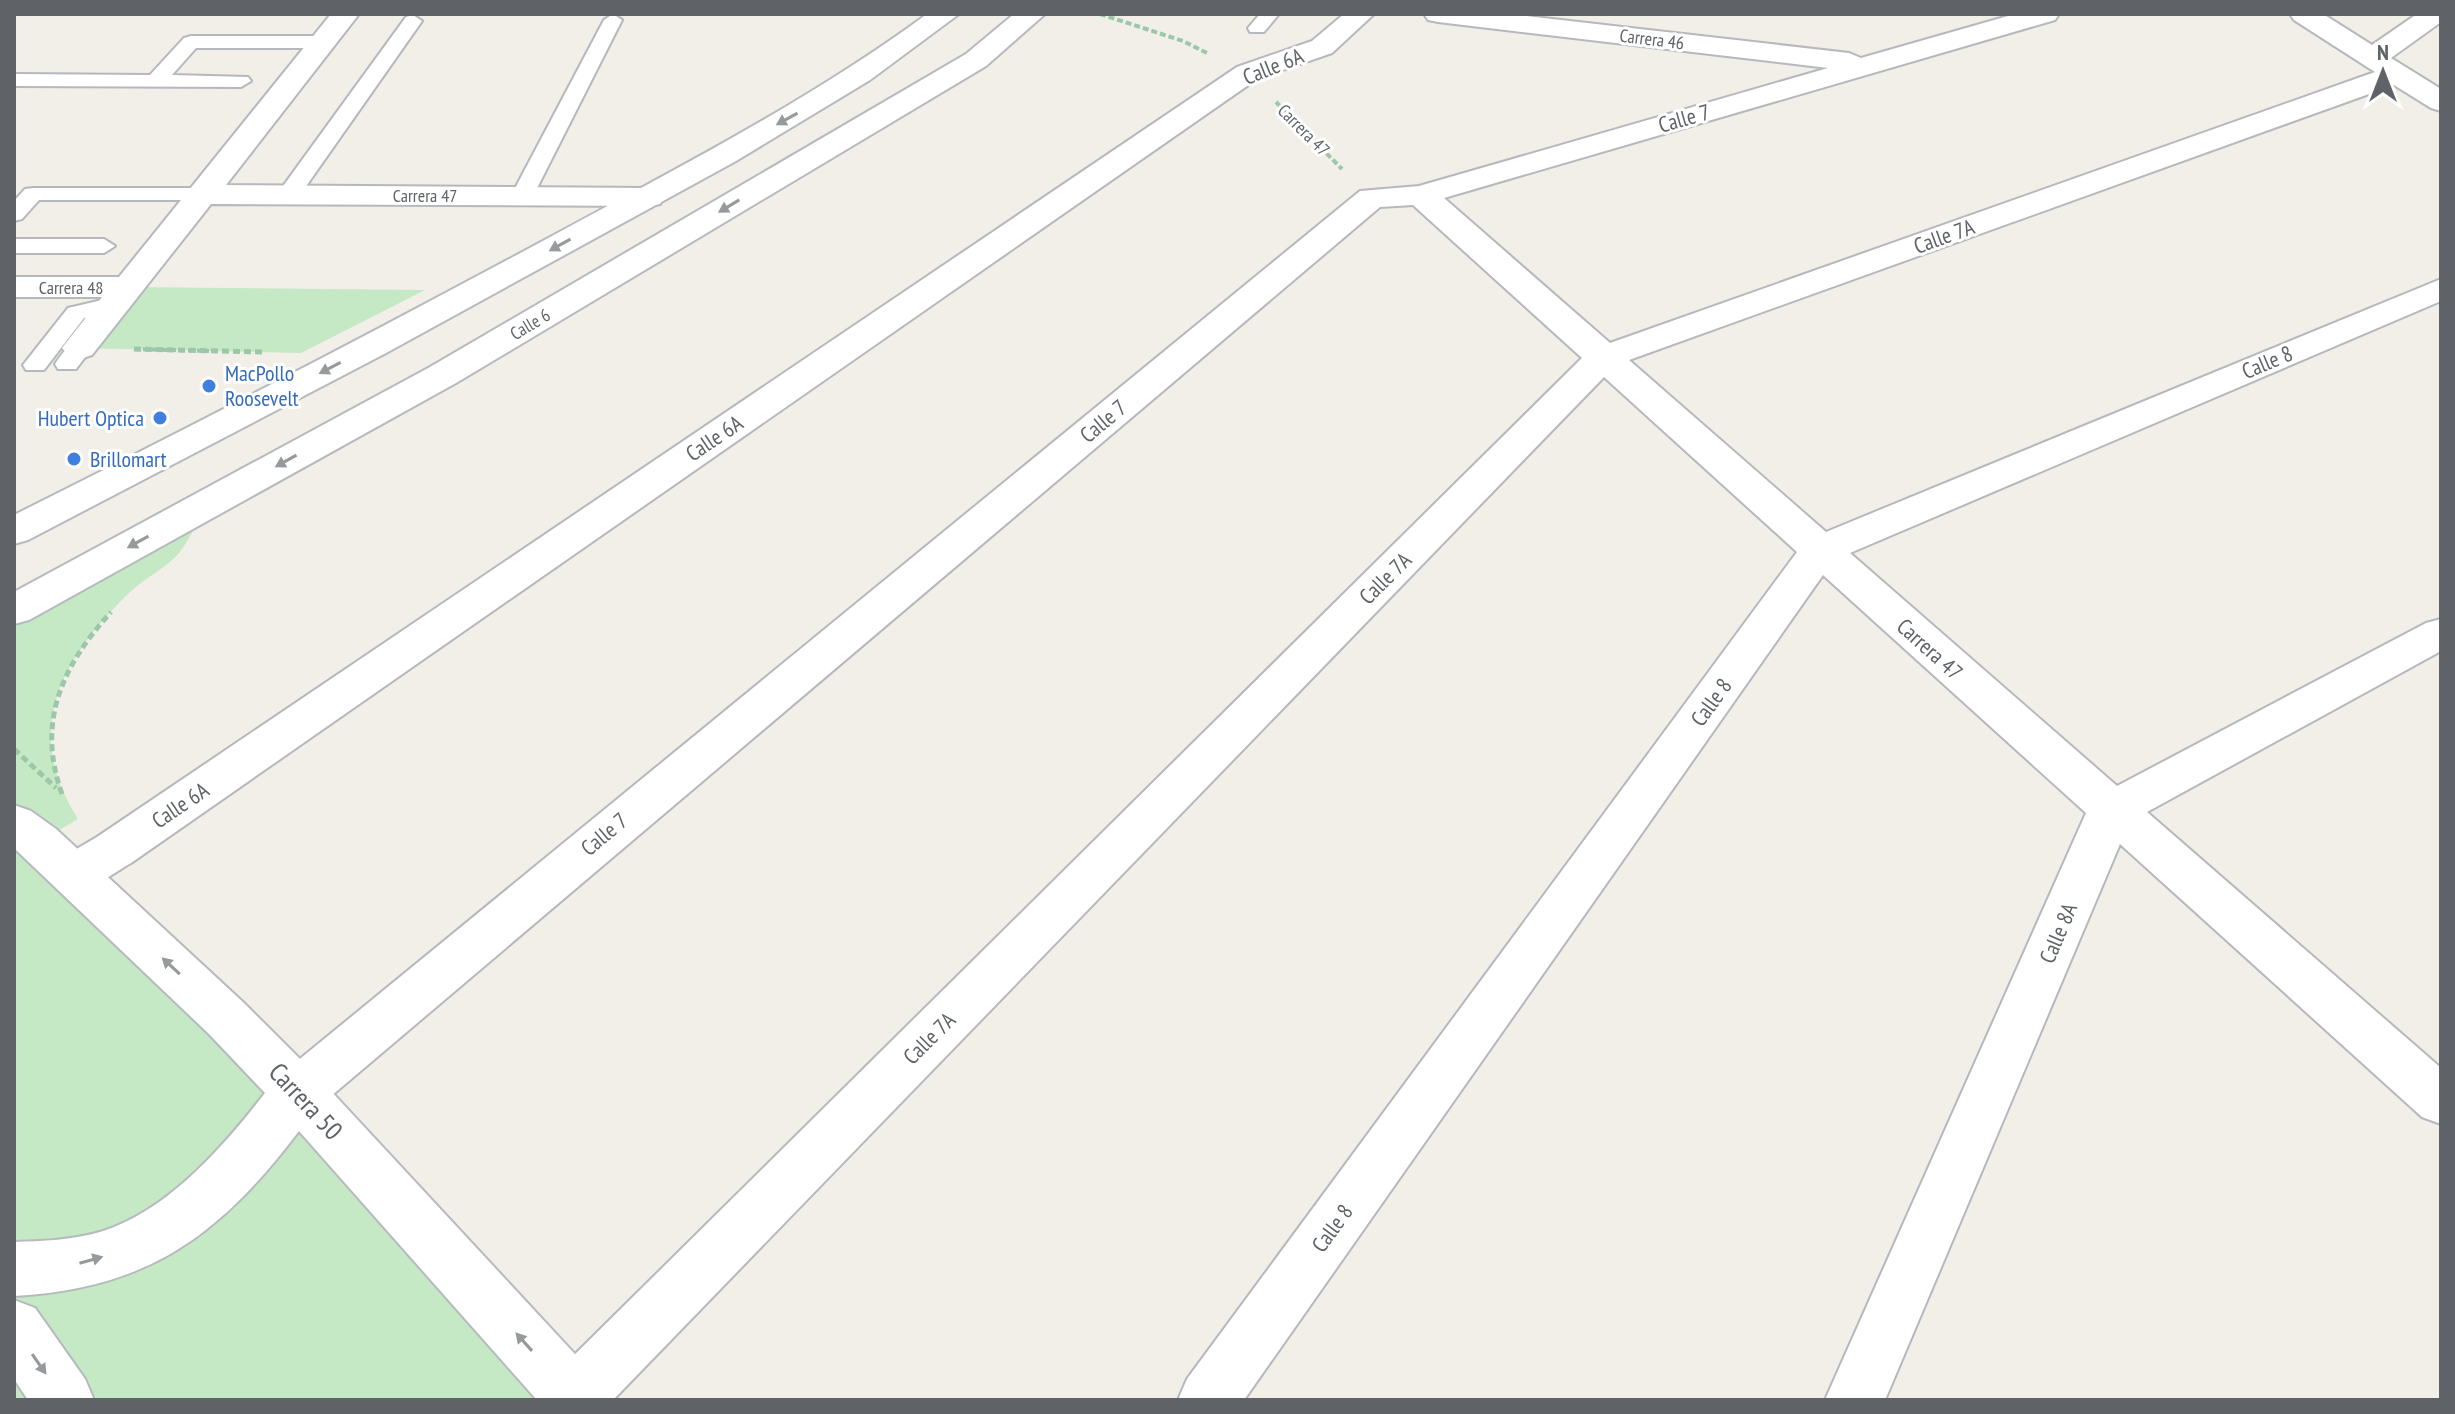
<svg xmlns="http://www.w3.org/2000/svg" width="2455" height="1414" font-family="'PT Sans Narrow',sans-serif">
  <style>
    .green { fill: #c5e8c5 }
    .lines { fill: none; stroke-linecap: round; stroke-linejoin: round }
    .lane-casing { stroke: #b5b8bc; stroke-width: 4 }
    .street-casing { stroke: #b5b8bc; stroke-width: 4 }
    .secondary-casing { stroke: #b6babf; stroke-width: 4 }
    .path-far1 { stroke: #9cc7a9; stroke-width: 4; stroke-dasharray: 6 3; stroke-linecap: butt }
    .path { stroke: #9cc7a9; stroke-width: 5; stroke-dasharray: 7 4; stroke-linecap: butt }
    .lane { fill: #fff; fill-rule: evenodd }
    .street { fill: #fff; fill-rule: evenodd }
    .secondary { fill: #fff; fill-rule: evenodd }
    .oneway { fill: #979a9d }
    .shop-dot { fill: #3f7fe0; stroke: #fff; stroke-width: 3 }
    .labels { text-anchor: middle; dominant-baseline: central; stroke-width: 6; stroke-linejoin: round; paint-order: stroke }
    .far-street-label { font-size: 18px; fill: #5f6368; stroke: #fff }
    .street-label { font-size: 22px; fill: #5f6368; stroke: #fff }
    .shop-label { font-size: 22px; fill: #366cbe; stroke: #fff; text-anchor: start }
    .near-street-label { font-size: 26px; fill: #5f6368; stroke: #fff }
  </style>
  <rect width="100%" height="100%" fill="#f1efe8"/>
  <path class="green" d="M128,287L425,290L301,353L80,348Z
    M206,505C198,520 190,539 179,553C166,568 145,578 130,592C62,658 21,730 78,819L40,841L577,1400H14V610Z"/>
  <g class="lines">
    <g class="lane-casing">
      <path id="lane" d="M613,14L622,20L533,196L522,202L514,201L511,196L604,20Z
        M1260,14H1279L1264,32H1250L1248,28Z
        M413,15L422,21L297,199H281L278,194L281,189L406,17Z
        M191,36H322L332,42L322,48H196L172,75L248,77L251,81L241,87L14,86V74L150,75L184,38Z
        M33,188H202L213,194L202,200H39L22,219L14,221V201L25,189Z
        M14,239H104L115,246L104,253H14Z
        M115,297L123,299L127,304L123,309L84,318L44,370H26L23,365L68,308Z
        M80,341L89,343L92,348L76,369H58L55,364C62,354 68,344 80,341Z"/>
    </g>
    <g class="street-casing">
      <path id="street" d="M331,14H359L226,185L649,188L660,190L665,197L660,204L649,206L211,204L92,355L80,359L68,355L62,348L102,297H14V277H119Z
        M1344,14H1374L1332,53L1257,79L131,863C105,878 86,897 56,887L49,874L56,861L97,837L1237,67L1312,41Z
        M1424,14H1508L1849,53L1861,58L2015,14H2059L2055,20L1444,198L1610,343L2375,72L2294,20L2290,14H2323L2372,45L2417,14H2441V22L2391,58L2441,89V111L2431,108L2394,85L1629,360L1826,532L2441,279V301L1850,553L2117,786L2426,623L2441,619V651L2147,812L2441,1068V1124L2422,1117L2120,844L1885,1400H1825L2086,813L1823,575L1244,1400H1178L1187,1379L1797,552L1604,377L613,1400H545L553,1376L1582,358L1413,205L1380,207L317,1108L298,1115L279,1108L271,1092L279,1076L1360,191L1419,186L1828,68L1438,22L1428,20Z"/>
    </g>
    <g class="secondary-casing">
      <path id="secondary" d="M927,14H959L870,80L736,161L386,353L28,540L14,544V515C195,425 374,332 552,236C680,167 810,100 927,14Z
        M1014,14H1045L986,66L456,383L29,620L14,624V592L430,367L966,54Z
        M14,805L31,811L56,829L245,1004L317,1076L598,1379L607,1400H537L299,1131C220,1235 148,1289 14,1296V1242C43,1241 72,1240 100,1232C168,1211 223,1147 265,1093L209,1034L14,848Z
        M14,1300L35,1308L85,1379L94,1400H28L14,1379Z"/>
    </g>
    <path class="path-far1" d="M1100,14L1183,41L1207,53
      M1276,102L1342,169
      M134,349L209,351"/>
    <path class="path" d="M134,349L264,352
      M14,749L56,788
      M62,794C36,722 62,666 111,612"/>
    <use href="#lane" class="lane"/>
    <use href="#street" class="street"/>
    <use href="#secondary" class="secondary"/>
  </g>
  <defs><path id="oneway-solid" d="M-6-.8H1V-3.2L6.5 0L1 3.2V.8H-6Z" transform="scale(2)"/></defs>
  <g class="oneway">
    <use href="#oneway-solid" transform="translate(787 119) rotate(151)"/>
    <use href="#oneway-solid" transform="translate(729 206) rotate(149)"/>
    <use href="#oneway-solid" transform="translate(560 245) rotate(151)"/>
    <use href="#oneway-solid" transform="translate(330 368) rotate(152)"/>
    <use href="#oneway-solid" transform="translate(286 461) rotate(151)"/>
    <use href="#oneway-solid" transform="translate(138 542) rotate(151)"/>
    <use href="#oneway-solid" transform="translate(171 966) rotate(-137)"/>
    <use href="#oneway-solid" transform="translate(91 1260) rotate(-16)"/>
    <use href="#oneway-solid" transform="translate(524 1342) rotate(-132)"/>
    <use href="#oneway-solid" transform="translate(39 1364) rotate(55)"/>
  </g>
  <g class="shop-dot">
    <circle cx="209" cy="386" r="8"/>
    <circle cx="160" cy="418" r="8"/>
    <circle cx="74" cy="459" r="8"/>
  </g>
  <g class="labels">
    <g class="far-street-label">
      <text transform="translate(1652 39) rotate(7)">Carrera 46</text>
      <text transform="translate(1304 130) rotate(45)">Carrera 47</text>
      <text x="425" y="195">Carrera 47</text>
      <text x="71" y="287">Carrera 48</text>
      <text transform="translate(530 324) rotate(-31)">Calle 6</text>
    </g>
    <g class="street-label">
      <text transform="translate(1273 66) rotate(-22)">Calle 6A</text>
      <text transform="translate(1684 118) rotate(-16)">Calle 7</text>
      <text transform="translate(1944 236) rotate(-20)">Calle 7A</text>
      <text transform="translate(2267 362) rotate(-23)">Calle 8</text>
      <text transform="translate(1103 421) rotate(-40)">Calle 7</text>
      <text transform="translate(714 438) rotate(-34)">Calle 6A</text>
      <text transform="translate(1385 578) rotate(-45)">Calle 7A</text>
      <text transform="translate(1930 649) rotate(42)">Carrera 47</text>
      <text transform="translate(1711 702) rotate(-54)">Calle 8</text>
      <text transform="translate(180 805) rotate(-34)">Calle 6A</text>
      <text transform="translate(604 834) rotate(-40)">Calle 7</text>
      <text transform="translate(2058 933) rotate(-67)">Calle 8A</text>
      <text transform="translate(929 1038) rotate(-45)">Calle 7A</text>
      <text transform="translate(1332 1228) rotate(-54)">Calle 8</text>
    </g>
    <g class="shop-label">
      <text x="225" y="373">MacPollo<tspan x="225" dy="25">Roosevelt</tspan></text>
      <text x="144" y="418" text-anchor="end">Hubert Optica</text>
      <text x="90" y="459">Brillomart</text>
    </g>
    <g class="near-street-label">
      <text transform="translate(306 1101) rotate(47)">Carrera 50</text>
    </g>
  </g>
  <rect width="2455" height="1414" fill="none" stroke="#5f6368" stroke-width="32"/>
  <g transform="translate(2383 72)" stroke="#ffffff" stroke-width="6" paint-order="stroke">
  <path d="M0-6L14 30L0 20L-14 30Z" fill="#5f6368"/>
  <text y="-12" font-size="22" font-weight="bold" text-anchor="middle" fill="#5f6368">N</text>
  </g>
</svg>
